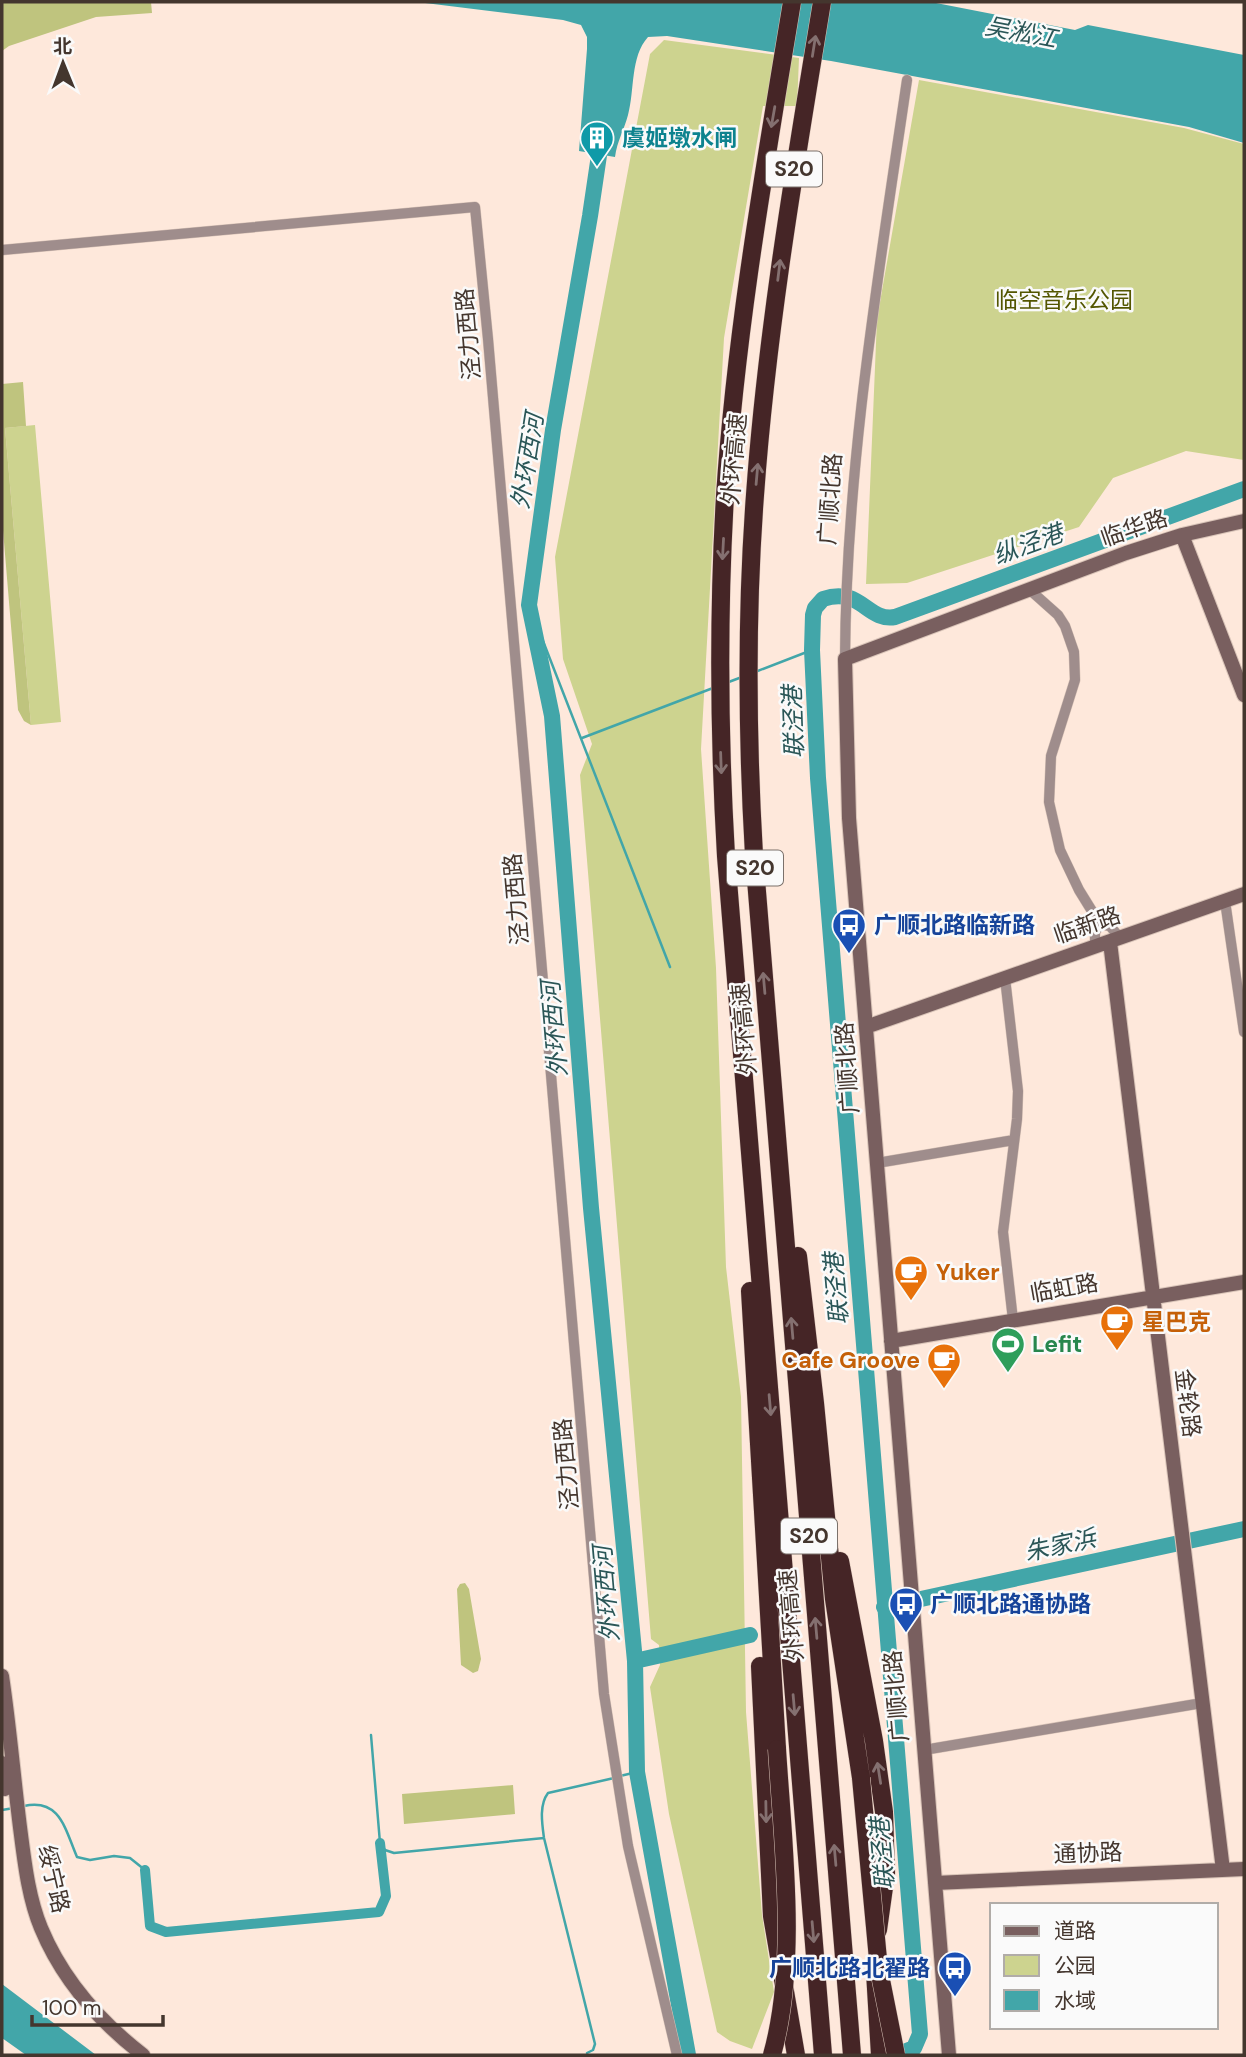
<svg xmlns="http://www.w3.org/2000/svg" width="1246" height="2057" font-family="'DM Sans','Noto Sans SC',sans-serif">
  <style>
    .green { fill: #cdd38f }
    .forest { fill: #bfc47e }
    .water { fill: #42a6a9 }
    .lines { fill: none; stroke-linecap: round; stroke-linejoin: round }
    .stream { stroke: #42a6a9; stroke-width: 2.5 }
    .canal { stroke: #42a6a9; stroke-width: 10 }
    .river { stroke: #42a6a9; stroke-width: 16 }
    .street-casing { stroke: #d9c4b8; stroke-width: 11 }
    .secondary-casing { stroke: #d9c4b8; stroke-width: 16 }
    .highway-casing { stroke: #d9c4b8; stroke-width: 19 }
    .street { stroke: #9f8d8c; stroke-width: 10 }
    .secondary { stroke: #795f5f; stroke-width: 14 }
    .highway { stroke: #452526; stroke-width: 18 }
    .highway-bridge-casing { stroke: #d9c4b8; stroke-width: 19; stroke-linecap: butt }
    .highway-bridge { stroke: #452526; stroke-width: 18 }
    .oneway { stroke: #847070 }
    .labels { text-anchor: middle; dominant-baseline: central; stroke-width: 5; stroke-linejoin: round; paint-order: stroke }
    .shield { fill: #fafafa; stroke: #7b716b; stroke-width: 2 }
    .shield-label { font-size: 21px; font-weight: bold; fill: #44362e }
    .culture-label { font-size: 23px; font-weight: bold; fill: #0d838f; stroke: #fafafa; text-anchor: start }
    .park-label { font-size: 23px; fill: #535600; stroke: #fafafa }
    .street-label { font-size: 23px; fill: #44362e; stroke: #fafafa }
    .transit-label { font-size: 23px; font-weight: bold; fill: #164399; stroke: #fafafa; text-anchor: start }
    .food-label { font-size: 23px; font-weight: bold; fill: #c56008; stroke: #fafafa; text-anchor: start }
    .leisure-label { font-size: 23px; font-weight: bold; fill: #27864d; stroke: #fafafa; text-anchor: start }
    .water-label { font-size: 24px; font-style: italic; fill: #2a5657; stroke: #fafafa }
  </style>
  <rect width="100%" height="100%" fill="#fee8db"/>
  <path class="green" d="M664,40L799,58L797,106H763L724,338L701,749L716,968L726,1267L741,1397L746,1712L762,1915L774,1992L752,2049L730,2041L717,2032L669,1814L650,1687L660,1665L659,1645L651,1639L580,775L592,744L563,659L555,557L650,54Z
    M919,80L1184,128L1244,144V460L1186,451L1113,478L1079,527L907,583L866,584L877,319Z
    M35,425L61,722L31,725L5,428Z"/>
  <path class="forest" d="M2,2H151L152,13L96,17L9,46L2,51Z
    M23,382L26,426L5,428L31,725L24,721L18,710L2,518V384Z
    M465,1583L469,1589L481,1659L478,1671L473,1673L461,1665L457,1589L460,1584Z
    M513,1785L515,1814L404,1824L402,1794Z"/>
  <path class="water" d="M417,2H931L1075,30L1088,25L1244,55V143L1189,127L831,61L667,36L648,37C630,57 635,90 628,115C624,130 617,141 615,157L579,151L587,49V37L581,25L563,20Z
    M2,1984L96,2055H26L2,2038Z"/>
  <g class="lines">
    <path class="stream" d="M529,605L670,967
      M755,672L812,650
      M726,683L742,677
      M582,738L713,688
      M371,1735L380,1843L385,1850L394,1853L544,1838
      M620,1776L637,1772
      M24,1806C60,1798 65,1829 77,1857L90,1860L114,1856L130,1858L145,1870
      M2,1810L14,1808
      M587,2053L593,2050L595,2044L544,1838C542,1823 539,1805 548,1793L614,1778"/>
    <path class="canal" d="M145,1870L150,1926L166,1932L379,1912L386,1896L380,1843"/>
    <path class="river" d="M602,135L590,216L553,430L529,605L552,716L591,1208L635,1661L637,1772L688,2055
      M884,1607L1244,1529
      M635,1661L750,1635
      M897,2055L914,2048L920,2034L818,778L812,650L813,615L815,608L823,599C861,586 867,622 895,617L1244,489"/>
    <g class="street-casing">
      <path id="street" d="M2,250L475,207L488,339L604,1694L628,1846L677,2055
        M1030,590L1058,615L1065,626L1074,652L1075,680L1051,756L1049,802L1060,850L1079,890L1100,924
        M845,659C846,464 879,272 907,80
        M1225,901L1244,1032
        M1095,947V932L1100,924L1110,926L1120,938
        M1005,978L1018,1091L1017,1119L1003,1232L1013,1320
        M877,1163L1014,1140
        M924,1750L1202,1703"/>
    </g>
    <g class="secondary-casing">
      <path id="secondary" d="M1182,535L1244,695
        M1110,942L1223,1870
        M866,1027L1244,894
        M891,1341L1244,1282
        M2,1676C10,1729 14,1782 21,1835C25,1866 29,1899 41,1928C63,1981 99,2021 143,2055
        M2,1763L5,1789
        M935,1883L1244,1869
        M949,2055L849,818L845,659L1126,553L1182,535L1244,521"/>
    </g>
    <g class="highway-casing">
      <path id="highway" d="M792,2C765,166 736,330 725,496C718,616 719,736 726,856L823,2055
        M822,2C795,166 767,329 755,495C746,615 747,735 754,855L852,2055
        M798,1256L815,1403L834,1599L861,1778
        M750,1291L777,1749
        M840,1561L874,1741L884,1812L886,1873L878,1930
        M760,1666L772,1916L796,2055
        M875,1972L880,2055"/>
    </g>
    <use href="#street" class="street"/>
    <use href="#secondary" class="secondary"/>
    <use href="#highway" class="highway"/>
    <g class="highway-bridge-casing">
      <path id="highway-bridge" d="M861,1778L879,1970L896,2055
        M772,2055C798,1962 783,1845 777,1749"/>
    </g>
    <use href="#highway-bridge" class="highway-bridge"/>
  </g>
  <defs><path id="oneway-shaft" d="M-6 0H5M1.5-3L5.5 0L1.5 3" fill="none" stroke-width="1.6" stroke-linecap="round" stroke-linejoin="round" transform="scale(1.75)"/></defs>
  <g class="oneway">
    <use href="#oneway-shaft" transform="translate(814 46) rotate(-81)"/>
    <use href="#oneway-shaft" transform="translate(773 117) rotate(100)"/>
    <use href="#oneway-shaft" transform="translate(779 270) rotate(-83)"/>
    <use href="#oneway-shaft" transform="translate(757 474) rotate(-85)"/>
    <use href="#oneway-shaft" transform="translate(723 549) rotate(93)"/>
    <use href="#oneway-shaft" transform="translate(721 763) rotate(88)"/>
    <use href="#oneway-shaft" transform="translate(764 983) rotate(-95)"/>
    <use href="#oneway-shaft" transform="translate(792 1328) rotate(-95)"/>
    <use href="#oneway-shaft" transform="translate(770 1405) rotate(85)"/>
    <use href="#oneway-shaft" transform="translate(816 1628) rotate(-95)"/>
    <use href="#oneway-shaft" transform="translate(794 1705) rotate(85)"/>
    <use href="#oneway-shaft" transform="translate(879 1773) rotate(-99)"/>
    <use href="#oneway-shaft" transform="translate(766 1812) rotate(89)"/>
    <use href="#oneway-shaft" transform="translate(835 1855) rotate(-95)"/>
    <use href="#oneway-shaft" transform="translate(813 1932) rotate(85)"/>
  </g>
  <defs>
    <g id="building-pin" transform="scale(1.75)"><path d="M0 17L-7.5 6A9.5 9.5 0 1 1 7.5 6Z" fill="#0f9aa8" stroke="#fafafa"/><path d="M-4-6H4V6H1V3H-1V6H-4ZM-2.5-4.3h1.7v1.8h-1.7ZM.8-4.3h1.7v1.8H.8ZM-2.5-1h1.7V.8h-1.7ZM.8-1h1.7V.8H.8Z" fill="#fff"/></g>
    <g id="bus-pin" transform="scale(1.75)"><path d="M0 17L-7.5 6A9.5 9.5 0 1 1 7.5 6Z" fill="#1a4fb4" stroke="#fafafa"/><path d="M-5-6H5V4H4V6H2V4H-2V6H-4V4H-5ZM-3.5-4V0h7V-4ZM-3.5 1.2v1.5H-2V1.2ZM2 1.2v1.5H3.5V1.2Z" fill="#fff"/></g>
    <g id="cafe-pin" transform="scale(1.75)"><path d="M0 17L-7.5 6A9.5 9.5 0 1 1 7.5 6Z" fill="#e8710a" stroke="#fafafa"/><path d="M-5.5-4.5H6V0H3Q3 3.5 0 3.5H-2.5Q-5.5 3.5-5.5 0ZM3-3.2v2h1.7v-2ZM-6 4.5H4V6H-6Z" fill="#fff"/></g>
    <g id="stadium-pin" transform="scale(1.75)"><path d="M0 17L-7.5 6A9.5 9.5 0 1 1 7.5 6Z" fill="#2e9e5b" stroke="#fafafa"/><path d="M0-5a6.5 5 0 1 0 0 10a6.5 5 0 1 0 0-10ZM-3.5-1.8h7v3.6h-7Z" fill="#fff"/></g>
  </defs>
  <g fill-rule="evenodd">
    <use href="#building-pin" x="597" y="138"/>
    <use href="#bus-pin" x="849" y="925"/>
    <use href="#cafe-pin" x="911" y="1272"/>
    <use href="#cafe-pin" x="1117" y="1322"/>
    <use href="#stadium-pin" x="1008" y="1344"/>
    <use href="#cafe-pin" x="944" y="1360"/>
    <use href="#bus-pin" x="906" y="1604"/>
    <use href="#bus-pin" x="955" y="1968"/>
  </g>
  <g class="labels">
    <g class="shield">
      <rect x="766" y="151.5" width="56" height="35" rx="5"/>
      <rect x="727" y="850.5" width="56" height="35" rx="5"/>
      <rect x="781" y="1518.5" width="56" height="35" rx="5"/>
    </g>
    <g class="shield-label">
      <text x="794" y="169">S20</text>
      <text x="755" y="868">S20</text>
      <text x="809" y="1536">S20</text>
    </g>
    <g class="culture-label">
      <text x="622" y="138">虞姬墩水闸</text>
    </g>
    <g class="park-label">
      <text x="1064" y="300">临空音乐公园</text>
    </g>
    <g class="street-label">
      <text transform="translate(468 334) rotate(-95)">泾力西路</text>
      <text transform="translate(734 459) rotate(-85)">外环高速</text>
      <text transform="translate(830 499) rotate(-86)">广顺北路</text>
      <text transform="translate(1134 528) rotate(-19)">临华路</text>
      <text transform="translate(516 899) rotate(-95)">泾力西路</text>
      <text transform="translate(1087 925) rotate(-19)">临新路</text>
      <text transform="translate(744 1029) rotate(-95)">外环高速</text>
      <text transform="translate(847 1068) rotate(-94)">广顺北路</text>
      <text transform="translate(1064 1288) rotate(-10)">临虹路</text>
      <text transform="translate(1188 1403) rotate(83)">金轮路</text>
      <text transform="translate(566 1464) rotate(-95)">泾力西路</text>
      <text transform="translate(791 1615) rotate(-95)">外环高速</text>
      <text transform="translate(896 1696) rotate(-95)">广顺北路</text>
      <text transform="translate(1088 1853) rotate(-2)">通协路</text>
      <text transform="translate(54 1879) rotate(77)">绥宁路</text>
    </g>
    <g class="transit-label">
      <text x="874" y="925">广顺北路临新路</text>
      <text x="930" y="1604">广顺北路通协路</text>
      <text x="930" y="1968" text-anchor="end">广顺北路北翟路</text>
    </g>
    <g class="food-label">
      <text x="936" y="1272">Yuker</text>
      <text x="1142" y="1322">星巴克</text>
      <text x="920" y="1360" text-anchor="end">Cafe Groove</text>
    </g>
    <g class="leisure-label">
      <text x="1032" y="1344">Lefit</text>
    </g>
    <g class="water-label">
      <text transform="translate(1021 32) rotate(11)">吴淞江</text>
      <text transform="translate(527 461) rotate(-81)">外环西河</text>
      <text transform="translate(1028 544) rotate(-20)">纵泾港</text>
      <text transform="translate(793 722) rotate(-92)">联泾港</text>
      <text transform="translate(554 1029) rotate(-95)">外环西河</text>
      <text transform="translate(836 1289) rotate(-95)">联泾港</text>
      <text transform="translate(1060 1545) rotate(-12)">朱家浜</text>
      <text transform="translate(606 1594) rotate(-95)">外环西河</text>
      <text transform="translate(882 1854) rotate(-95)">联泾港</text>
    </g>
  </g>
  <rect width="1246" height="2057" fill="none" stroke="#44362e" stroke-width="7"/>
  <rect x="990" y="1903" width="228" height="126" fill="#fafafa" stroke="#b1aca8" stroke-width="2"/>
  <rect x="1004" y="1926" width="35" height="10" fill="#795f5f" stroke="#b1aca8" stroke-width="2"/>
  <text x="1054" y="1938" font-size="21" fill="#44362e">道路</text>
  <rect x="1004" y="1955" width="35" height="21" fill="#cdd38f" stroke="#b1aca8" stroke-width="2"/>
  <text x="1054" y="1973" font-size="21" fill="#44362e">公园</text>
  <rect x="1004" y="1990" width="35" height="21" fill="#42a6a9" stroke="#b1aca8" stroke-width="2"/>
  <text x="1054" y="2008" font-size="21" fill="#44362e">水域</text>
  <g transform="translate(63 63) rotate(359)" stroke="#fafafa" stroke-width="5" paint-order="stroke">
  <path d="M0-5L12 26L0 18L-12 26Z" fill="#44362e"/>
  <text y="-10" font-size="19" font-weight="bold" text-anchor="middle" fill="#44362e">北</text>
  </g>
  <path d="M32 2015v10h131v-10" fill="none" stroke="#44362e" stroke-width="3.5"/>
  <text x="42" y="2015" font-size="21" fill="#44362e" stroke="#fafafa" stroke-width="5" paint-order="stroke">100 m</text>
</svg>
